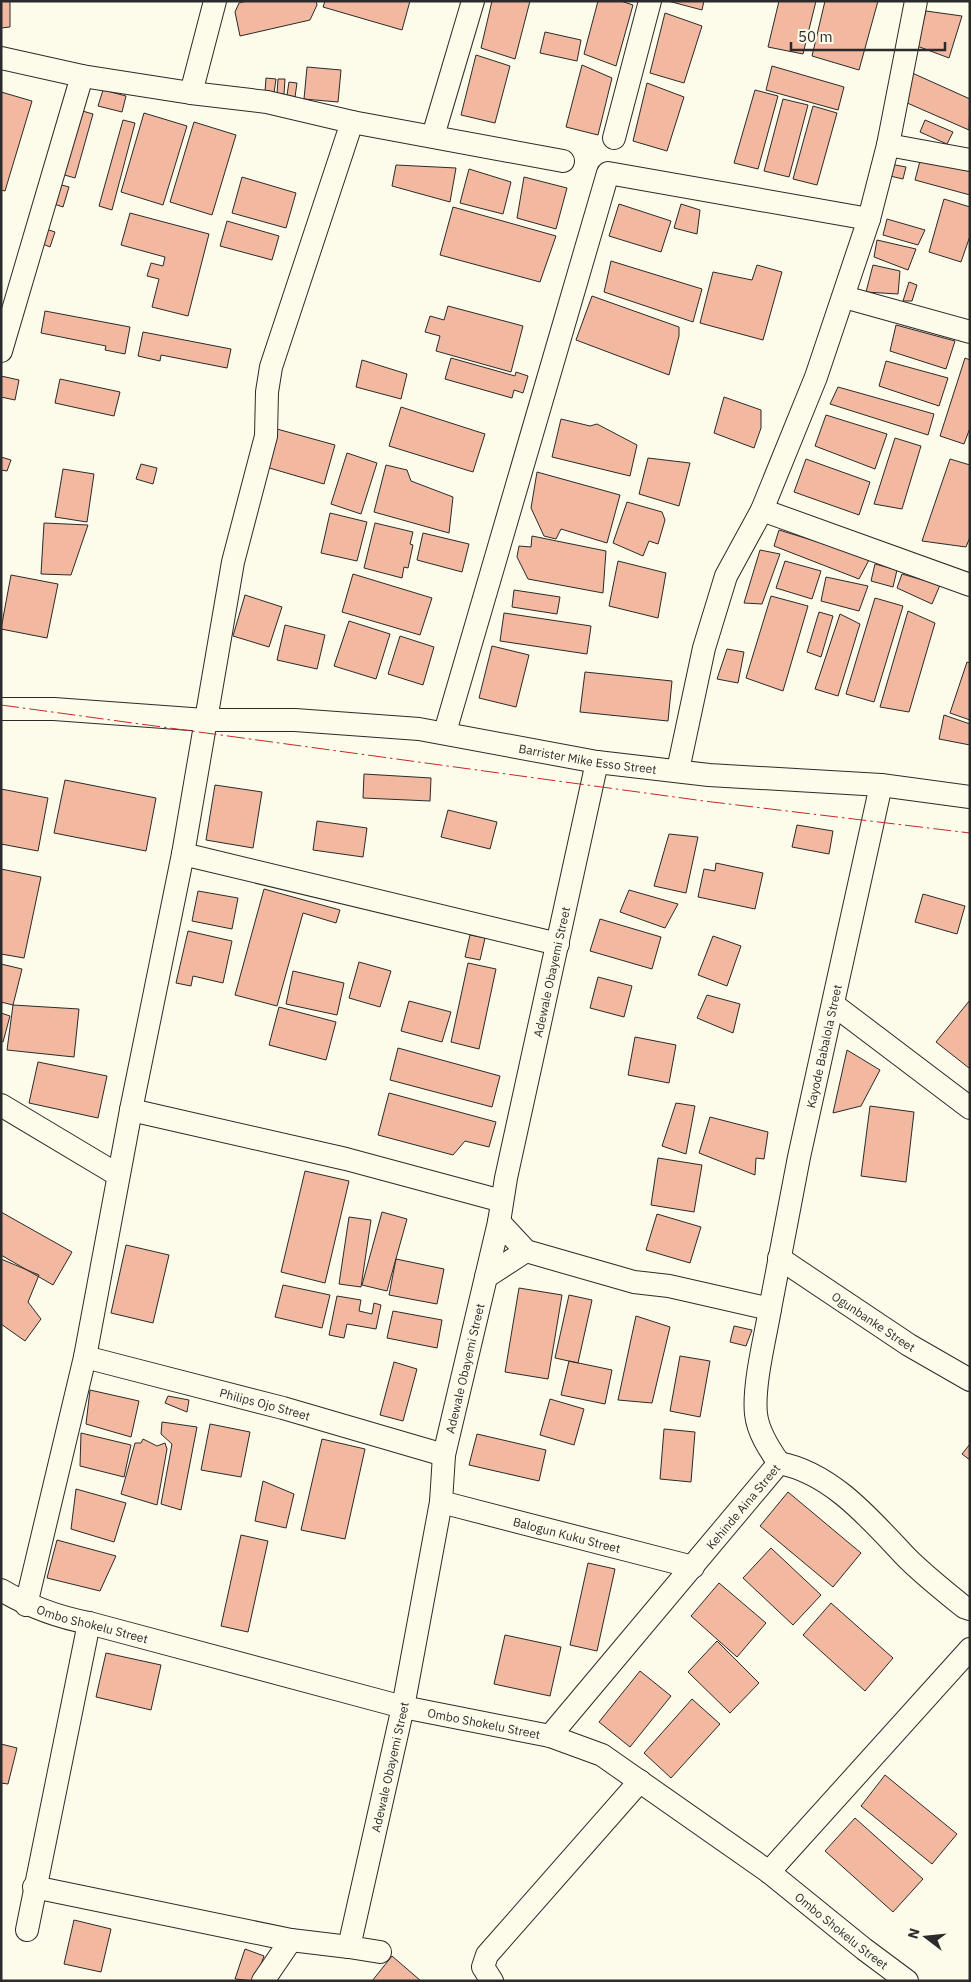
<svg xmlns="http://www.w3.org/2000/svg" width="971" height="1982" font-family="'IBM Plex Sans',sans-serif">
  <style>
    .building { fill: #f2b8a0; stroke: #2b2b2b }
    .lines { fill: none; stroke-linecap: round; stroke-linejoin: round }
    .minor-casing { stroke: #2b2b2b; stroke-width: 24 }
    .minor { stroke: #fdfbea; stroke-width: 22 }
    .power { stroke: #c62828; stroke-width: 1; stroke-dasharray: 18 4 2.5 4; stroke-linecap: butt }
    .labels { text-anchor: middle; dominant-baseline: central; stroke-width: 4; stroke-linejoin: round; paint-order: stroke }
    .street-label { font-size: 12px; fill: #2b2b2b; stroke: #fdfbea }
  </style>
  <rect width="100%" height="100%" fill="#fdfbea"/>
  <path class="building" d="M1,1H10V27L1,28Z
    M246,1H316L317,5L310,20L240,36L235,12L239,3Z
    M325,1H410L402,30L323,7Z
    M492,1H530L515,59L481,48Z
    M598,1H621L633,5L616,66L584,54Z
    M668,1H704L702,10Z
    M779,1H816L803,54L768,47Z
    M825,1H878L859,70L812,56Z
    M926,11L962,16L949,58L917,46Z
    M665,13L702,26L684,83L650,73Z
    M545,32L581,40L577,61L540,53Z
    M476,55L510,66L495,123L461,115Z
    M582,65L612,78L598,135L566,127Z
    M772,66L844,87L838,110L766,90Z
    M307,67L341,70L338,102L304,99Z
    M910,72L970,99L969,130L898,99Z
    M266,78L276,79L274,93L265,92Z
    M278,79H285L284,94H277Z
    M289,82L297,83L295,97L287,95Z
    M647,83L684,97L667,151L633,141Z
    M103,90L126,96L122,112L98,106Z
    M755,90L778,96L758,169L734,163Z
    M1,92L32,101L5,191L1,190Z
    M783,99L808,105L789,177L764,171Z
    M813,106L837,113L817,185L793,179Z
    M79,110L93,114L75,178L61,174Z
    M144,113L187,126L163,205L121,192Z
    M123,120L135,123L112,210L99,206Z
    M925,120L953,132L947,144L920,132Z
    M194,122L236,135L212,215L170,202Z
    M921,157L970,170V195L915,180Z
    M890,164L906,167L903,179L890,176Z
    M396,165L456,168L450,202L392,186Z
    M469,169L511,182L503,214L460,203Z
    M242,177L296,193L286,228L232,213Z
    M524,177L567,188L556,229L517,218Z
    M58,184L69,187L63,207L51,203Z
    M944,199L970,207V236L961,262L929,252Z
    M619,204L671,221L661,252L609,236Z
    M681,204L700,210L697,234L674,228Z
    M453,207L556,236L540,282L440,255Z
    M130,213L209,234L188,316L152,307L159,279L147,276L151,263L163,266L165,257L121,245Z
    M887,219L925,230L918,245L883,235Z
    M227,221L279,236L272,260L220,246Z
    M43,228L55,232L50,247L38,242Z
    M877,240L916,249L908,270L874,257Z
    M611,261L702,289L693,322L604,292Z
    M757,265L782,272L763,340L700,323L713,272L752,280Z
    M873,265L900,271L898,294L866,292Z
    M909,282L917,285L912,301H903Z
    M592,296L679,327V336L669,375L576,340Z
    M448,306L523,326L511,372L436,351L440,336L425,332L430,316L444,320Z
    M45,311L130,327L125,354L105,350L106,346L41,333Z
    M896,325L955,341L946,369L890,351Z
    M143,332L231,349L227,368L161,355L160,361L138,356Z
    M451,358L515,376L516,372L528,376L523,393L514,390L512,398L445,379Z
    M965,358L970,360V428L964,444L940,436Z
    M362,360L407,374L401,399L356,387Z
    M886,361L948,378L939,406L879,386Z
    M1,376L19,380L15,400L1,397Z
    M60,379L120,392L114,416L55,403Z
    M838,387L934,414L928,435L830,404Z
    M724,397L761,410V428L754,448L714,433Z
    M401,407L485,434L473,472L389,446Z
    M826,415L887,434L875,469L815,446Z
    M561,419L590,426L597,424L637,445L630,476L552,457Z
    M277,429L335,445L324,484L266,467Z
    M895,438L921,446L902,509L874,504Z
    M347,453L377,463L361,514L331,504Z
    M1,457L11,460L7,471L1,470Z
    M648,458L690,463L679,506L639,494Z
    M806,459L870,482L859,515L794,492Z
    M950,459L970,465V537L966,547L922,541Z
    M141,464L157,468L153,484L136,479Z
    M386,465L407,470L411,481L453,497L449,533L374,512Z
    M63,469L94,474L87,522L55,517Z
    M537,472L620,495L607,543L561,529L556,539L544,536L531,508Z
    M627,502L662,512L665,520L658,544L649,541L643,556L613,543Z
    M330,513L367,522L357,561L321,553Z
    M44,523L88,525L71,575L41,574Z
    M375,523L413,532L410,544L413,545L408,568L404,567L402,578L364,568Z
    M779,530L870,558L859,579L774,546Z
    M423,533L469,544L462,572L417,560Z
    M532,536L606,551L603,593L528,579L517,557L519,546L531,547Z
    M760,550L780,554L762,604L744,603Z
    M618,561L666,573L658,618L609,606Z
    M785,561L821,571L812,599L776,588Z
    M875,564L897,570L893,587L871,581Z
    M353,574L432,598L420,635L342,612Z
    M902,574L940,585L932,604L897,588Z
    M11,575L58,584L47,638L1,629Z
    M826,577L868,586L859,611L821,601Z
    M514,590L560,597L557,614L512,607Z
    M245,595L282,607L269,647L233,636Z
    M771,596L808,606L783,691L746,678Z
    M875,598L903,606L874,702L846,694Z
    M908,611L935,623L909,712L880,707Z
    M819,612L833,616L821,657L807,652Z
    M504,613L591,626L587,654L500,641Z
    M840,614L860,624L838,696L815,689Z
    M349,621L390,634L376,679L334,666Z
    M285,625L325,635L317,669L277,660Z
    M400,636L434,647L423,685L388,674Z
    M492,646L529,655L516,707L479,698Z
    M727,649L744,652L738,683L717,679Z
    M967,662L970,663V720L950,713Z
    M585,672L672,681L668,721L580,712Z
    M944,715L970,724V745L939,739Z
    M364,774L431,778L430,801L363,798Z
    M65,780L156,798L146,851L54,833Z
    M215,785L262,792L253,848L206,840Z
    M1,789L48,798L38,851L1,844Z
    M448,810L497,822L490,849L441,837Z
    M317,821L367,828L363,857L313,850Z
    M797,825L833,831L829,854L792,847Z
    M669,834L698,837L686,893L654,886Z
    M716,863L763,873L755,909L698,897L704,869L715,871Z
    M1,869L41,877L24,958L1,954Z
    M264,889L340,910L336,923L303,913L277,1006L235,995Z
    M629,890L678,904L665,928L620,912Z
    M198,891L238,898L232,929L192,921Z
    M923,894L965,906L957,934L915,922Z
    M600,919L661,937L652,969L590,951Z
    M188,931L232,941L223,983L193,976L191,986L176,983Z
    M470,935L485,938L480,960L465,957Z
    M713,936L741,946L727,986L698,975Z
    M359,962L391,971L380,1007L349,998Z
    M468,963L496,969L479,1049L451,1042Z
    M1,964L22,969L13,1005L1,1002Z
    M293,971L344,983L337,1015L286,1004Z
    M598,977L632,986L624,1017L590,1008Z
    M707,995L740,1004L733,1033L697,1018Z
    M970,1000V1067L969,1068L936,1042Z
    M409,1001L451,1012L442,1042L401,1031Z
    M13,1005L79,1009L74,1057L7,1050Z
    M279,1007L336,1022L326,1060L269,1045Z
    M1,1013L10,1016L3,1042L1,1041Z
    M635,1037L676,1045L669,1083L628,1075Z
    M398,1048L500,1076L492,1107L390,1080Z
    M847,1050L880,1070L861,1106L833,1113Z
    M38,1062L107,1076L98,1118L29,1103Z
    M389,1093L496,1122L489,1147L465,1141L453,1155L378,1135Z
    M676,1103L695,1106L686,1154L662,1146Z
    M870,1106L914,1112L906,1182L861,1176Z
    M710,1117L768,1132L764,1159L756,1158L755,1175L699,1153Z
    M658,1158L702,1165L694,1212L651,1205Z
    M305,1171L349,1181L325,1283L281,1272Z
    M1,1212L72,1252L53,1285L1,1255Z
    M382,1212L407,1219L387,1291L362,1285Z
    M657,1214L701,1227L690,1263L646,1250Z
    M349,1217L371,1220L361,1287L339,1284Z
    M126,1245L169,1255L153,1323L111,1313Z
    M1,1259L39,1275L28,1302L41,1319L25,1341L1,1324Z
    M396,1259L444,1269L437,1304L389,1295Z
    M283,1285L330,1295L322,1328L275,1317Z
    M519,1288L562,1295L548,1379L505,1372Z
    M569,1295L592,1300L578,1363L555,1358Z
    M337,1296L361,1300L359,1311L372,1314L374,1303L381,1305L376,1329L347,1324L344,1338L329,1335Z
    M393,1311L442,1320L437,1348L387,1338Z
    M636,1316L670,1327L652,1403L618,1400Z
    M734,1326L752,1330L746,1346L730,1342Z
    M680,1356L710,1361L700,1417L670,1411Z
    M569,1361L612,1370L605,1404L561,1395Z
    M394,1362L417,1369L403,1421L380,1415Z
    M90,1390L139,1401L131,1437L86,1424Z
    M168,1396L189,1400L187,1412L165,1403Z
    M550,1399L584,1409L574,1445L540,1435Z
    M162,1422L197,1427L181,1510L161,1504L172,1444L161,1434Z
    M210,1424L250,1432L241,1477L201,1470Z
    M664,1429L695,1432L691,1482L660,1479Z
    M81,1433L131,1445L124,1477L80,1466Z
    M477,1434L546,1450L539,1481L469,1465Z
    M143,1439L157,1446L165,1443L167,1449L157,1505L121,1494L135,1443H141Z
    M322,1439L365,1449L345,1539L301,1530Z
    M970,1444V1460L962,1454Z
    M263,1481L294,1494L286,1528L255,1521Z
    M76,1489L126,1503L114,1542L71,1529Z
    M788,1492L861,1553L833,1587L760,1526Z
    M241,1535L268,1541L248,1632L221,1626Z
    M57,1540L116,1556L100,1591L47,1578Z
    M771,1548L821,1595L793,1625L743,1578Z
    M588,1563L615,1569L597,1651L570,1645Z
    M719,1583L766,1623L737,1657L691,1616Z
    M831,1603L893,1658L865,1691L803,1635Z
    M505,1635L561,1647L550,1696L494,1684Z
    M717,1641L759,1683L730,1713L688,1672Z
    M106,1653L161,1665L151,1710L96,1697Z
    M640,1671L671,1696L630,1747L599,1722Z
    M692,1699L720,1724L671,1778L644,1753Z
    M1,1744L17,1748L8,1784L1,1783Z
    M885,1775L957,1834L932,1864L861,1806Z
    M855,1818L923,1879L893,1912L825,1851Z
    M74,1920L111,1929L101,1972L64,1964Z
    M245,1949L264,1956L255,1981L235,1979Z
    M392,1956L421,1981H372Z"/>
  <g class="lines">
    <g class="minor-casing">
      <g id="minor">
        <path d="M1,58L82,76L191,93L267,102L352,122L563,161"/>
        <path d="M191,93L215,1"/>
        <path d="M433,136L473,1"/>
        <path d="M614,138L650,1"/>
        <path d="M888,145L970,160"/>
        <path d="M844,297L970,332"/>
        <path d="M1,351L82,76"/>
        <path d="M762,510L970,585"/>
        <path id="s1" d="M1,709H54L205,720H295L419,729L597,762L709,775L881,785L970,797"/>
        <path d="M445,732L608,173L869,219"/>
        <path d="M678,770L704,648L726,576L762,510L816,377L869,219L888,145L916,1"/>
        <path d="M183,854L558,944"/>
        <path d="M834,1005L970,1108"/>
        <path d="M1,1105L118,1175"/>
        <path d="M131,1110L346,1159L502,1201"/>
        <path id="s2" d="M499,1222L526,1251L634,1282L669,1286L770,1309L799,1157L881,785"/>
        <path id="s3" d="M779,1258L909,1345L970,1380"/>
        <path d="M486,1277L526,1251"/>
        <path d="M770,1309C765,1339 753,1385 756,1414C758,1432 769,1449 779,1463"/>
        <path id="s4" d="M85,1357L283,1408L444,1455"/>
        <path id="s5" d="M441,1502L693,1567"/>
        <path id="s6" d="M1,1590C30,1607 57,1617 89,1623L403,1707L550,1736L602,1755L769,1872L864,1949L907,1981"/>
        <path d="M26,1605L85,1357L131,1110L183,854L233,562L266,436L267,392L271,367L352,122"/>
        <path id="s7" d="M550,1736L779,1463C832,1473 871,1520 906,1557C924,1575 944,1591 964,1607L970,1609"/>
        <path d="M769,1872L970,1649"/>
        <path d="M34,1887L291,1940L349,1947"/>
        <path d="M27,1930L89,1623"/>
        <path id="s8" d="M380,1952L349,1947L403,1707L441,1502L444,1455L499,1222L506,1178L597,762"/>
        <path d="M263,1981L291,1940"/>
        <path d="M492,1981L483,1967L487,1955L640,1781"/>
      </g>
    </g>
    <use href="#minor" class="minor"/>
    <path class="power" d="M1,705L704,801L970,833"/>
  </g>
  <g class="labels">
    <g class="street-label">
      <text stroke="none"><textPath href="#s1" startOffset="590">Barrister Mike Esso Street</textPath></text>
      <text stroke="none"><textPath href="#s8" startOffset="1028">Adewale Obayemi Street</textPath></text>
      <text stroke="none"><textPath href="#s2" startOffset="559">Kayode Babalola Street</textPath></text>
      <text stroke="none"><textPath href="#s3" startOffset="114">Ogunbanke Street</textPath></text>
      <text stroke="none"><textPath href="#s8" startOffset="622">Adewale Obayemi Street</textPath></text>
      <text stroke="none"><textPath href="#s4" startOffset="186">Philips Ojo Street</textPath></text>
      <text stroke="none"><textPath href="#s7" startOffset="300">Kehinde Aina Street</textPath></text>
      <text stroke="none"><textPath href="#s5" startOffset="130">Balogun Kuku Street</textPath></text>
      <text stroke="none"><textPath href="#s6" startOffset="98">Ombo Shokelu Street</textPath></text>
      <text stroke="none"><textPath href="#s6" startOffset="502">Ombo Shokelu Street</textPath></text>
      <text stroke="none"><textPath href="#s8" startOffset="216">Adewale Obayemi Street</textPath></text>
      <text stroke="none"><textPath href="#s6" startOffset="922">Ombo Shokelu Street</textPath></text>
    </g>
  </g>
  <rect width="971" height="1982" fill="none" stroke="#2b2b2b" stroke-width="5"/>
  <g transform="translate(926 1937) rotate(286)" stroke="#fdfbea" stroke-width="4" paint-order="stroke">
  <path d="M0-4L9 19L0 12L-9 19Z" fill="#2b2b2b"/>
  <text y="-8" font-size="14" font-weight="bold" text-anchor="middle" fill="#2b2b2b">N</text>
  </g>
  <path d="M791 42v8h154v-8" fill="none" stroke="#2b2b2b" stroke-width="2.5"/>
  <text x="798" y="42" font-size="15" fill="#2b2b2b" stroke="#fdfbea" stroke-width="4" paint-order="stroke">50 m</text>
</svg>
